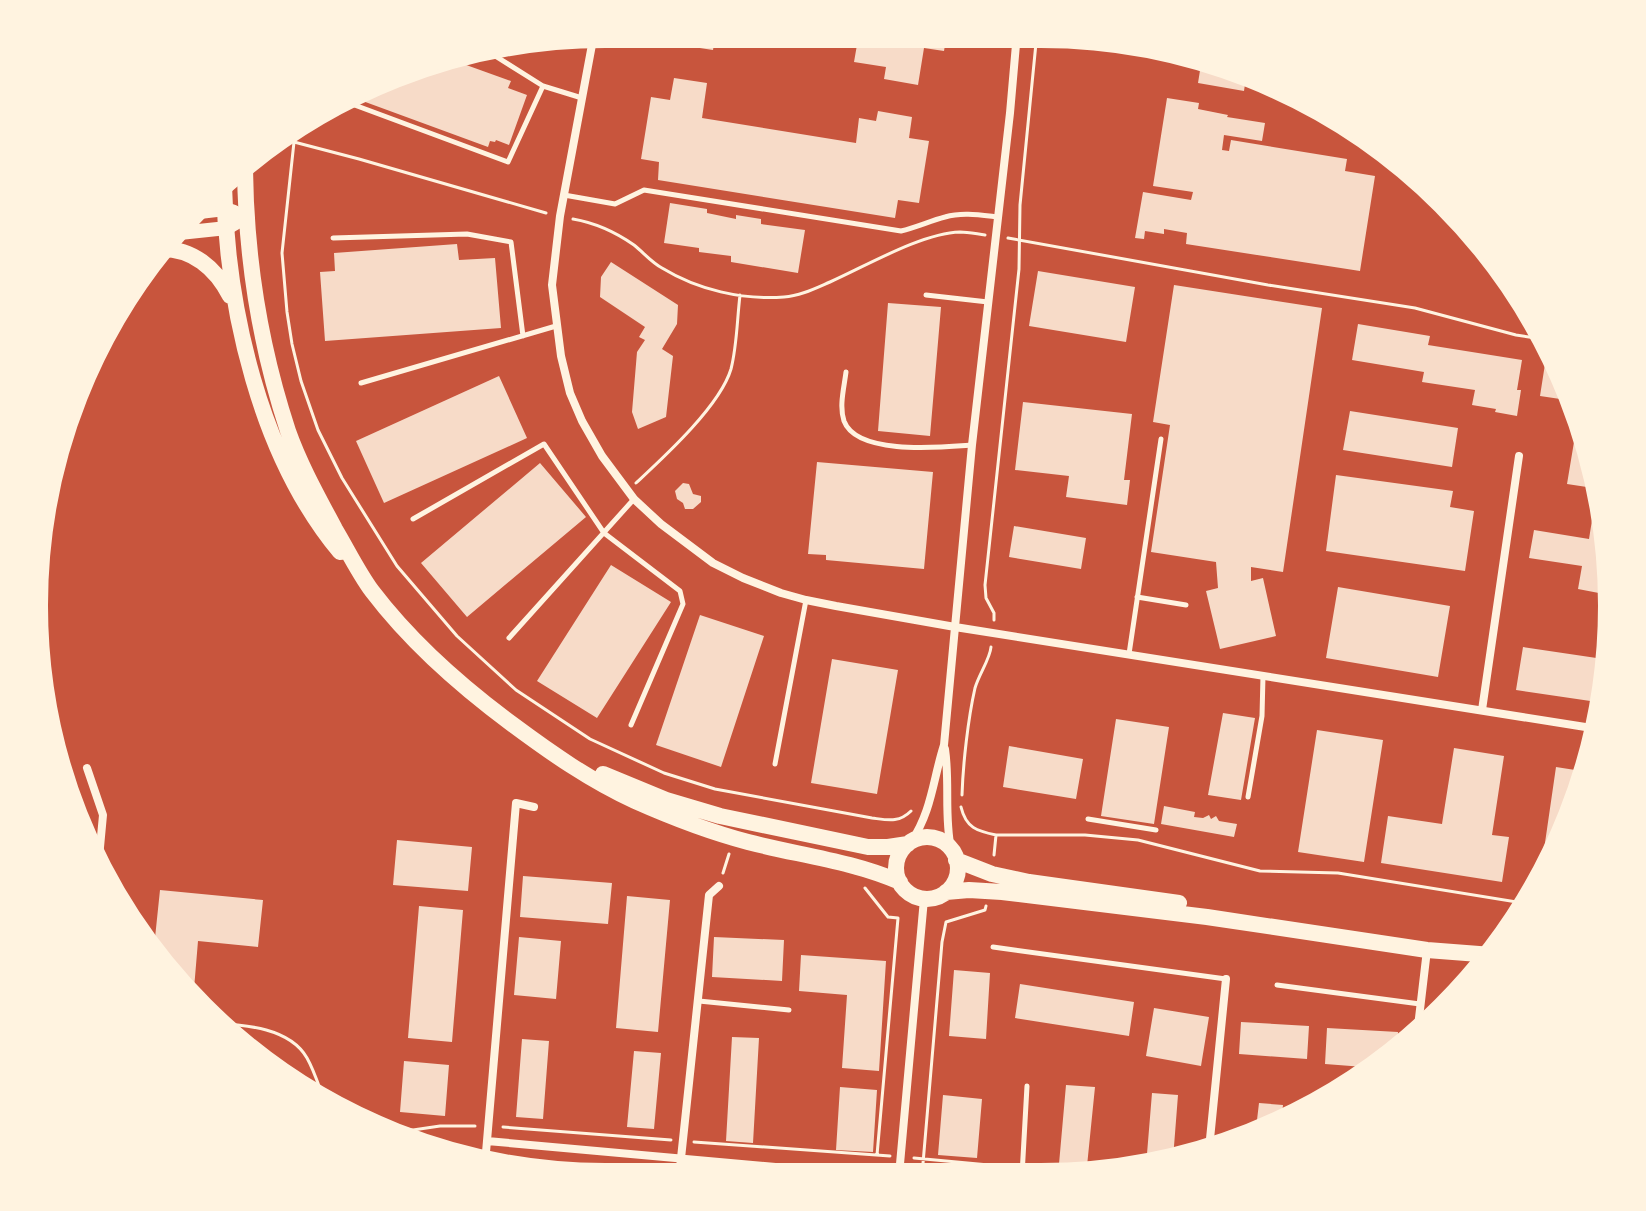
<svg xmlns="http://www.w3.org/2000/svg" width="1646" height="1211" font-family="Figtree,sans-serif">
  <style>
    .building { fill: #f7dbc8 }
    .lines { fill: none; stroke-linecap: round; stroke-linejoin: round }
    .path { stroke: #fff3e0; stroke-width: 3 }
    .service { stroke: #fff3e0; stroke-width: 5 }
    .minor { stroke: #fff3e0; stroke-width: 8 }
    .tertiary { stroke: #fff3e0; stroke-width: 14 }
    .secondary { stroke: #fff3e0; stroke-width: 16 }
    .rim { fill: none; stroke: #fff3e0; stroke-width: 4 }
  </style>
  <rect width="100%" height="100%" fill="#c8553d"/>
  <path class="building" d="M682,32H716L713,50L680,45Z
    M832,33H947L944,51L924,48L918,85L884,79L886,67L854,62L858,39L832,34Z
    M444,57L511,81L508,88L527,95L509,145L496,140L495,142L490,141L488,147L349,96Z
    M1202,58L1246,77L1244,91L1198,83Z
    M674,78L707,83L702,118L856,143L859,118L876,121L878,111L912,117L909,138L929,141L919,203L898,200L895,218L658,180L659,162L641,159L651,97L670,100Z
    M1167,98L1199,103L1198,109L1228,115L1227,117L1265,123L1262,141L1224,135L1222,150L1229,151L1231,140L1347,159L1345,171L1375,176L1360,271L1186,244L1187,233L1164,229V234L1145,231L1144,239L1135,238L1143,192L1191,200L1193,192L1153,186Z
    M670,203L707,209V213L736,219V215L761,219V224L805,230L798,273L731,262V256L699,252V248L664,243Z
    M457,244L459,260L495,258L501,328L325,341L320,272L335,271L334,253Z
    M611,262L678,305L677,324L662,349L673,356L666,417L638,429L632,412L637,352L645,340L639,337L645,327L600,297L601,277Z
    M1038,271L1135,287L1126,342L1029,326Z
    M1174,285L1322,308L1283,572L1251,567V581L1263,578L1276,636L1220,649L1206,591L1218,588L1216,562L1151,552L1170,425L1153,422Z
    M888,303L941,307L930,436L878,431Z
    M1358,324L1430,336L1428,345L1522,360L1517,390H1521L1517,416L1495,412L1496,409L1472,405L1475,390L1422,382L1424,372L1352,360Z
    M1545,364L1560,366L1569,389L1567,400L1540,396Z
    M499,376L527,438L384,503L356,441Z
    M1023,402L1132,414L1124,480H1130L1127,505L1066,497L1069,476L1015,470Z
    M1350,411L1458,428L1452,467L1343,450Z
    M1574,442L1590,445L1595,458L1600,489L1567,484Z
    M817,462L933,472L924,569L826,560V555L808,554Z
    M540,463L586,517L467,617L421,563Z
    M1336,475L1453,491L1450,507L1474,511L1465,571L1326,551Z
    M683,483L689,484L693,494L701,496V502L693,509H685L683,503L677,499L675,491Z
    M1593,514L1604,516L1612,564L1609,563L1604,594L1578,589L1582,566L1529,558L1534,530L1589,539Z
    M1014,526L1086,538L1081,569L1009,557Z
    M611,565L671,602L597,718L537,681Z
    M1338,587L1450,606L1438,677L1326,658Z
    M700,615L764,636L721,767L656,745Z
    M1523,647L1610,660L1609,681L1604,703L1516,690Z
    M832,659L898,670L877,794L811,783Z
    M1223,713L1255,718L1241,800L1208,795Z
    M1116,719L1169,727L1154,824L1101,816Z
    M1317,730L1383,740L1364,862L1298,852Z
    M1009,746L1083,759L1076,799L1003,787Z
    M1454,748L1504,756L1492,835L1509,837L1502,882L1381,863L1388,816L1442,824Z
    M1556,767L1588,772L1583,790L1538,891Z
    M1164,806L1195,812L1194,817L1203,818L1209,815L1211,819L1216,816L1219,821L1237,824L1234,837L1161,824Z
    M397,840L472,847L468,891L393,885Z
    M523,876L612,883L608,924L520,917Z
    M160,890L263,900L258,947L198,941L194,989L182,988L153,957Z
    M627,896L670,900L658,1032L616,1028Z
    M419,906L463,910L452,1042L408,1038Z
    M519,937L561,941L556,999L514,995Z
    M714,937L784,940L782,981L712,977Z
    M801,955L886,961L879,1071L842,1068L847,995L799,991Z
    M954,970L990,973L986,1039L949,1036Z
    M1020,984L1134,1002L1129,1036L1015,1018Z
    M1154,1008L1209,1017L1201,1066L1146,1056Z
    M1241,1022L1309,1026L1307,1059L1239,1054Z
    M1327,1028L1398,1032L1397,1054L1377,1068L1325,1064Z
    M732,1037L759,1038L753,1143L726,1141Z
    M522,1039L549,1041L543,1119L516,1117Z
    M634,1051L661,1053L654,1129L627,1127Z
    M404,1061L449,1065L445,1116L400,1112Z
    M1066,1085L1095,1087L1087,1166L1059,1164Z
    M840,1087L877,1090L873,1152L836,1150Z
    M1152,1093L1178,1095L1173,1159L1146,1166Z
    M943,1095L982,1099L977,1158L938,1155Z
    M1259,1103L1283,1105L1281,1123L1255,1137Z"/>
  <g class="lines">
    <path class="path" d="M1169,49V48
      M280,141L294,142L359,159L546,213
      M294,142L282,253L287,312L292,344L301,381L318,430L342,478L397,566L457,636L516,690L590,739L664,773L715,789L872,818C888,820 899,823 911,811
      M573,219C596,223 614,231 634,245C643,252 651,262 662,268C698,290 742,300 784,297C800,296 816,288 830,282C866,266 922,233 960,232C968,232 977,234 985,235
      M1008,238L1268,285L1415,308L1516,335L1548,340
      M636,483C664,457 720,406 731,369C737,346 737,320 740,295
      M994,620V613L986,598L985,585L1019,269L1020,205L1037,33
      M962,795C963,764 968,719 975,688C979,674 990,659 991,647
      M961,807C966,828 977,831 996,835H1085L1138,840L1260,871L1338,873L1529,904
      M994,855L996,835
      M723,873L729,854
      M865,888L888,917L898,918L877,1155
      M215,1023C246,1025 290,1028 307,1058C315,1072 320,1090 326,1105
      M503,1127L671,1140
      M382,1129L413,1130L440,1126H475
      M694,1142L890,1156
      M914,1158L1010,1167
      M497,1164L630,1177
      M1033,1169L1093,1174
      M922,1175L942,942L946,922L985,910L986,906"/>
    <path class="service" d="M479,49L492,54L543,86L582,98
      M341,100L508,162L543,86
      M564,195L615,204L644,190L901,231C917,227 930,221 945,217C962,212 980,215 998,217
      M333,238L467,234L511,242L523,336
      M926,295L988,302
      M846,372C844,388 839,406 844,421C857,456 943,447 972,445
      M361,383L556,326
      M413,519L544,444L604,533L680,591L683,604L631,725
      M1137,597L1186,605
      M509,638L634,499
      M1129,654L1161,439
      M775,764L806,600
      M1248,797L1262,716L1263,676
      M1088,819L1156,830
      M993,947L1226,979
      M1277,985L1420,1004
      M699,1001L789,1010
      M1420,1018L1434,1019
      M1022,1175L1027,1086"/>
    <path class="minor" d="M594,34L560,216L552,285L561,356L570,393L582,421L602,456L634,499L661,524L713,563L743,578L781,593L806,600L836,606L955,627L1598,729
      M1482,710L1519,456
      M945,749C950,783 944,816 951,849
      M87,768L103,815L99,858
      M911,842C932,811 933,779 944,745L972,445L1010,113L1017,33
      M1417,1035L1427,950
      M487,1141L875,1176
      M1209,1149L1226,979
      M464,1161L485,1162
      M485,1164L516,803L534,807
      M899,1175L924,899
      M679,1177L709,895L719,886"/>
    <path class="tertiary" d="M191,213L225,209L234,212
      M170,234L227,228L246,217"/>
    <path class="secondary" d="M245,169C246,258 260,346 288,431C300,465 318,497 335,529C347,549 358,572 372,591C410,641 462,687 512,724C551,753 591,781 635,801C671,817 710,832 748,842C798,855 852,861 900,882
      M224,186C227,309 260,456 340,552
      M160,249C192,248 216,268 230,296
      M603,774L666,800L720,816L868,847H888L908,844
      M896 868a31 31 0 1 1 62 0a31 31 0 1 1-62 0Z
      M956,860L992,874L1029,882L1179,903
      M946,892L969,890L1002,892L1207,917L1427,950L1492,955"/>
  </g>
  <path d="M0 0H1646V1211H0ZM605 46H1041A559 559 0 0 1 1600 605V606A559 559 0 0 1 1041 1165H605A559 559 0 0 1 46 606V605A559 559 0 0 1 605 46Z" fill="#fff3e0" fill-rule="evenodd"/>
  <path class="rim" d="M605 46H1041A559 559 0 0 1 1600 605V606A559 559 0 0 1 1041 1165H605A559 559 0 0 1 46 606V605A559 559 0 0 1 605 46Z"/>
</svg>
